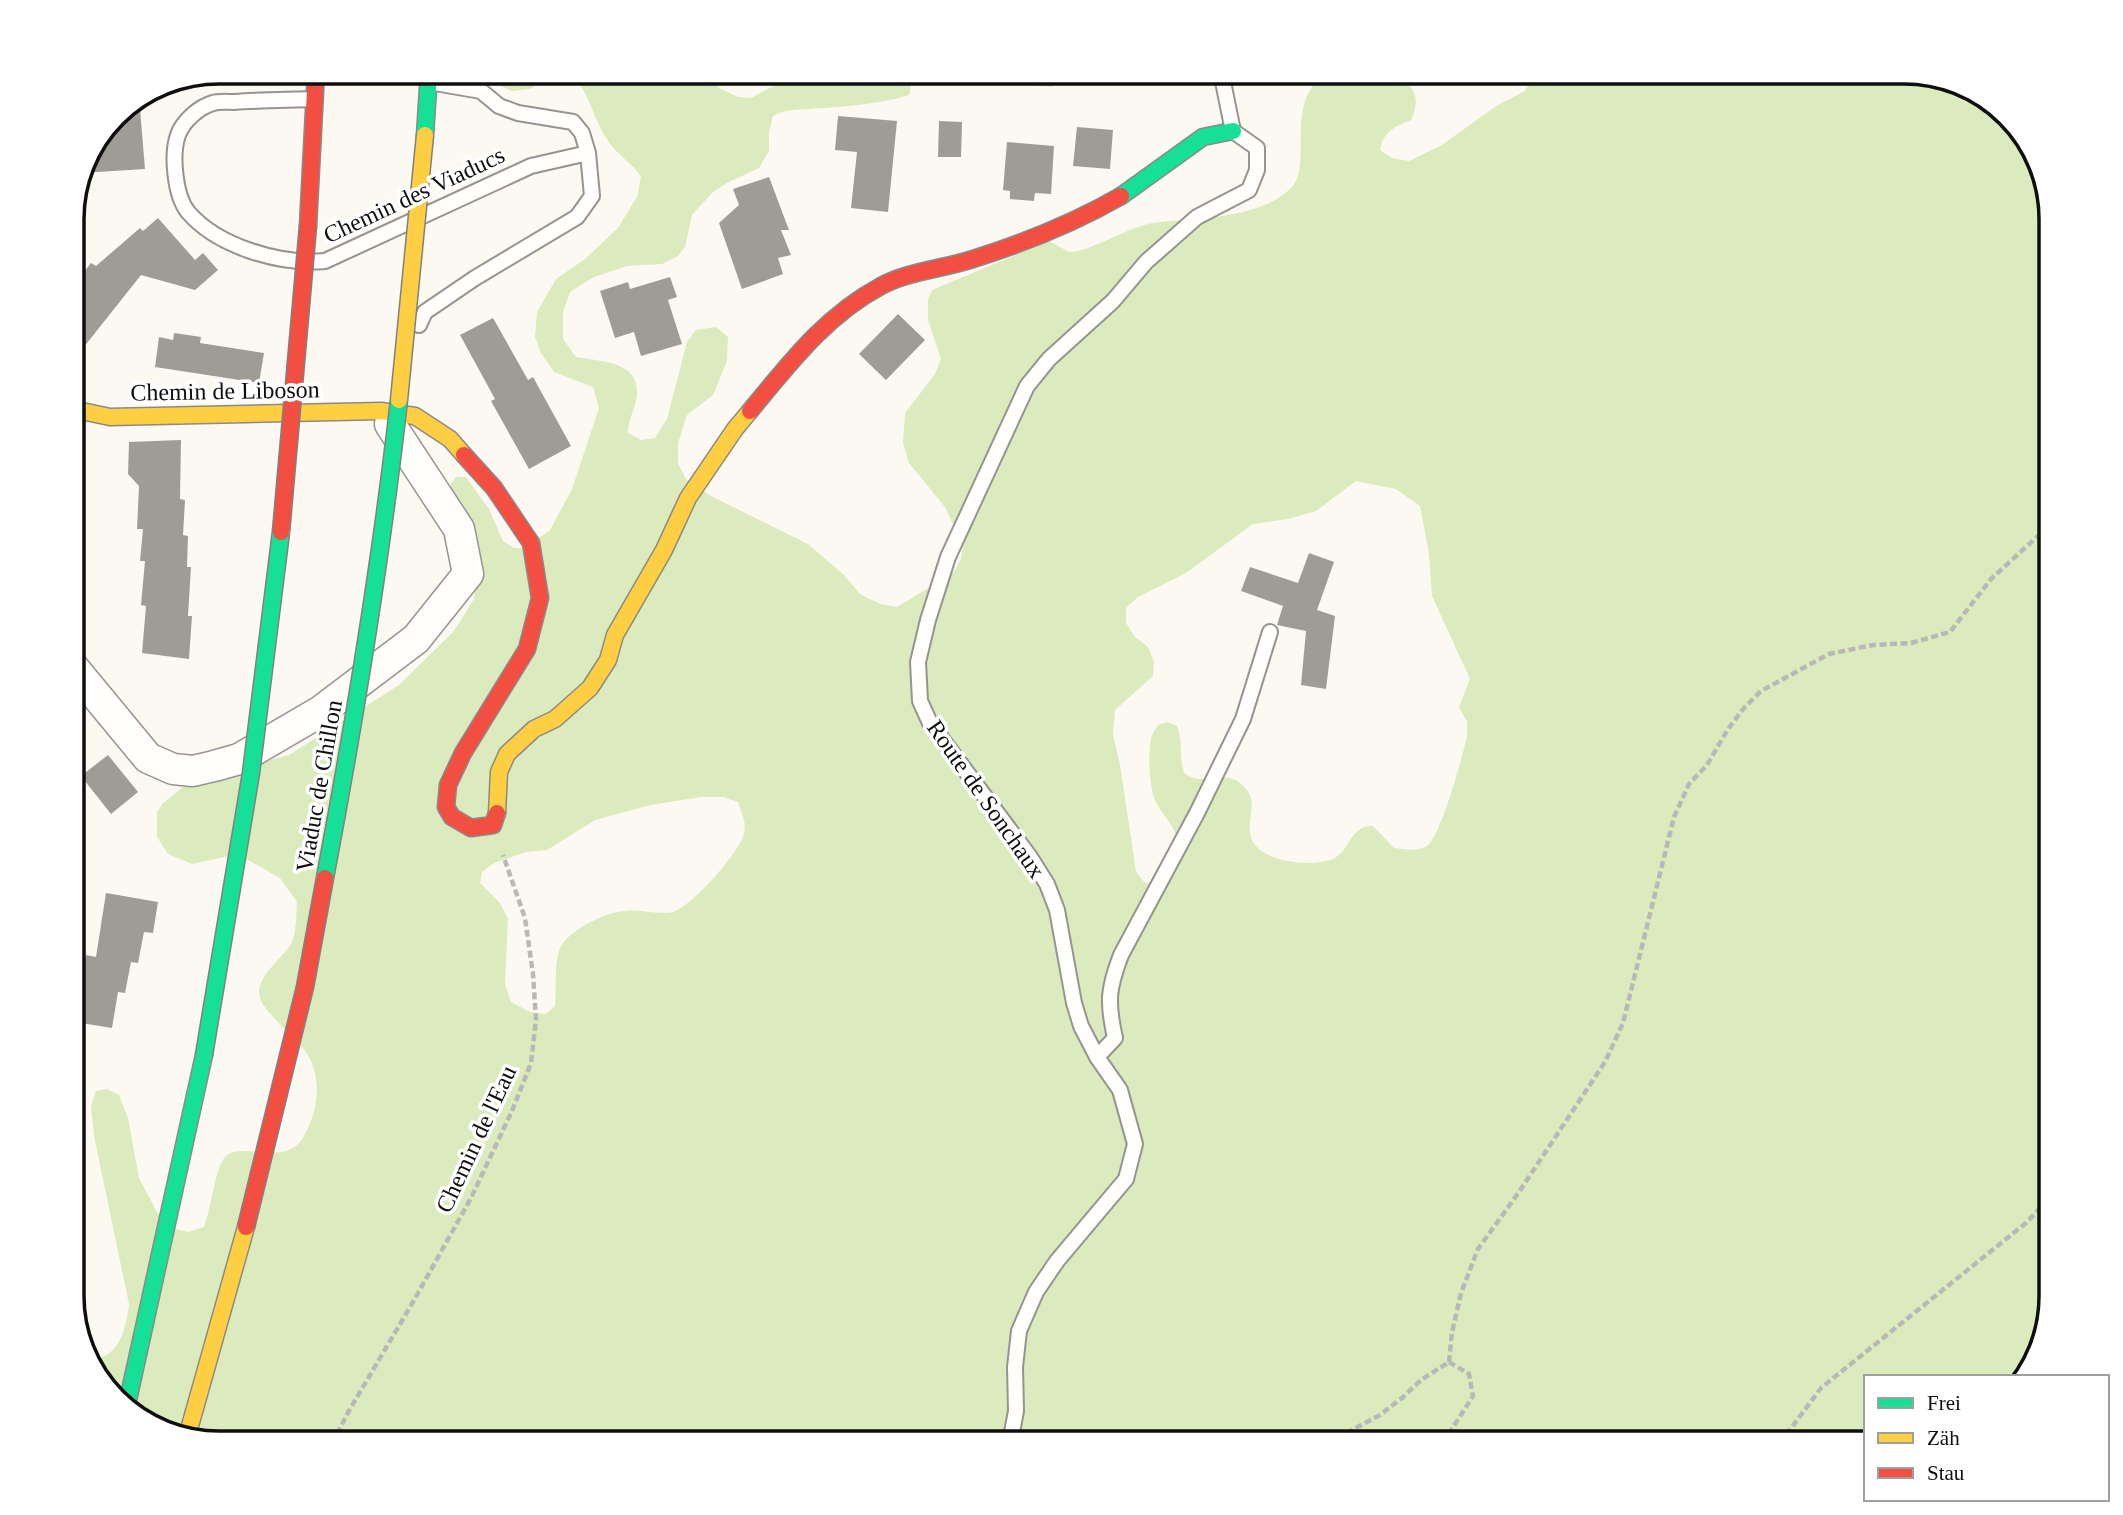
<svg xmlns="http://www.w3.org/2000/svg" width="2123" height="1515" font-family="Georgia,serif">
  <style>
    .forest { fill: #dbebbd; fill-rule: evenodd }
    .building { fill: #9f9c98 }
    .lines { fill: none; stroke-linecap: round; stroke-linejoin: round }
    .lane-casing { stroke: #959491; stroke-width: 18 }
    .street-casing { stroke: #959491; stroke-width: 33 }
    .fast-casing { stroke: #8c8a87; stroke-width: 19 }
    .slow-casing { stroke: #8c8a87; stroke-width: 19 }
    .jam-casing { stroke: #8c8a87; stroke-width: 19 }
    .path { stroke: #b8b8b6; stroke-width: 4.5; stroke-dasharray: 7 3.5; stroke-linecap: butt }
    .lane { stroke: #fffefd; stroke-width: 14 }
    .street { stroke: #fffefd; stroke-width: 30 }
    .fast { stroke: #16e098; stroke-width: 16 }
    .slow { stroke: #ffcf43; stroke-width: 16 }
    .jam { stroke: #f24e42; stroke-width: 16 }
    .fast-bridge-casing { stroke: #82817e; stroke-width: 19; stroke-linecap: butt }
    .slow-bridge-casing { stroke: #82817e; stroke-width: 19; stroke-linecap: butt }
    .jam-bridge-casing { stroke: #82817e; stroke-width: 19; stroke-linecap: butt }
    .fast-bridge { stroke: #16e098; stroke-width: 16 }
    .slow-bridge { stroke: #ffcf43; stroke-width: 16 }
    .jam-bridge { stroke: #f24e42; stroke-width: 16 }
    .labels { text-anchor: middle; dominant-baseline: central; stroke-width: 7; stroke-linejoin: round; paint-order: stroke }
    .street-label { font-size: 24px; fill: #0e0e0e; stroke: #fff }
    .rim { fill: none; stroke: #0e0e0e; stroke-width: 3.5 }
  </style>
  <rect width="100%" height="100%" fill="#fcf9f2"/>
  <path class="forest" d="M487,72H704L719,88L738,97L751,98L777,84L811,78L843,86H862L886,75H903L911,85L909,95C883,104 839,107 810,109C796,110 787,109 773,116L769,132V151L759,168L727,183L713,192L692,215L685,247L678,256L662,264L627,266L594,277L570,292L563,312V339L576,357C603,362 644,361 636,401C633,413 628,421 628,433L641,440L655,438L667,419L687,342L696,330L716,327L728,337L727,361L713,395L687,415L678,443V463L686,479L711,496L808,544L844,575L860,594L880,604L897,607L953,573L961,559L963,545L945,507L909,463L903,443L905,413L935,374L941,359L928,320V300L932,290L1049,241L1069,252L1078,251C1101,245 1133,226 1153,223C1196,217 1257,221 1291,188C1311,167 1290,118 1312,87C1317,80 1320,75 1327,72C1358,72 1436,67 1411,120C1395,126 1383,132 1380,150L1392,158L1409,161L1442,145L1496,106L1525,91L1529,83L1526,74L1522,72H1905L1993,102L2036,153L2051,218V1297L2024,1377H1866V1443H218L130,1413L87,1360C119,1360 126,1330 129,1304L94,1136L91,1106L96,1091L107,1089L119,1095L128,1118L139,1178L157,1212L176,1229L188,1232L204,1227C211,1210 215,1166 226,1156C243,1141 287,1168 304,1136C317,1113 322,1084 310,1059C303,1045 286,1031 275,1019C269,1012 259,1003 259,992C259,975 282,958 291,944C297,932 296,915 297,902L280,878L250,861L229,856L192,864L168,854L157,837V813L162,804L188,783L289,755L399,685L454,631L474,599L476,577L451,492V483L456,477H466L489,509L503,541L514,548H525L550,530L572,489L599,408L593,387L554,372L541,353L535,337L537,312L556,279L585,259L618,228L637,197L641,177C632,162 617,155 608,141C593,119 590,92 571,74L550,75L530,89L512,91L492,82ZM1356,481L1396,489L1420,506L1429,554L1432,596L1470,679L1459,707L1467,722V737C1462,757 1441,836 1427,846C1417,852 1405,849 1394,848L1373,826C1348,825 1351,854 1330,860C1308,867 1253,862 1250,833C1248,812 1260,800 1240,783C1223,769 1204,788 1184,773C1179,757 1183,742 1177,726L1167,722L1158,725C1155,729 1152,734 1151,739C1148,754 1149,792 1157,804C1162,814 1174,825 1176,837C1180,854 1178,885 1157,885C1145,886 1142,880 1136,871L1120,765L1113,734L1115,710L1153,676L1154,662L1148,647L1135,637L1126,623V608L1138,597L1186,573L1253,524L1288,519L1316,511ZM701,797H723L738,802C741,812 747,822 744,833C741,851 691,907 673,912C658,915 640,909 625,911C604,913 576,927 563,943C553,955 557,989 555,1006L546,1014L530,1012L511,1002L505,984L508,919L500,903L480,883L482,872L494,863L526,852L547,850L595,820L651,805Z
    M1009,72H1069L1052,87L1025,85L1011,78Z"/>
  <path class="building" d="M139,97L145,169L82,173L87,154L122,108Z
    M838,116L897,121L888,212L851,208L857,152L835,150Z
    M939,121L962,122L961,157H938Z
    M1077,127L1113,130L1110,169L1073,166Z
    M1007,142L1054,146L1051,194L1035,193L1034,201L1010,199V191L1003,190Z
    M769,177L789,230H781L791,255L778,258L783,274L742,289L719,223L739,205L733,189Z
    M158,218L195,260L203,253L218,270L195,290L141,275L72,362V287L91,263L96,266L140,228L143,231Z
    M670,277L677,297L668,300L682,344L641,356L634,332L615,338L600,291L628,282L630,289Z
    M898,314L925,340L886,380L859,354Z
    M493,318L528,380L533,377L571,446L529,469L491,401L495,399L460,335Z
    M174,333L201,337L200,343L264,353L259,383L155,367L159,337L173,340Z
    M181,440L180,499L185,500L183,535L188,536L187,567H191L188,616H192L189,659L142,653L146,606L141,605L145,561H140L143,529H137L139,486L128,474L129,442Z
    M1309,553L1334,562L1317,610L1335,616L1326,689L1301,685L1306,631L1277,625L1283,606L1241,591L1250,567L1298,583Z
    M108,755L138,792L111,814L81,776Z
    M106,893L158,902L153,933L144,932L138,963L131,962L125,993L118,992L112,1028L75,1022L86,955L96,957Z"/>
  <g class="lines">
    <g class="lane-casing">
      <path id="lane" d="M429,82L481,91L499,106L518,113L573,122L582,133L588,153
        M314,99C288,100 261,100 234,102C227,102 219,101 213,103C199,107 183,121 178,135C171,155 175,196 188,212C218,247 281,265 325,261L531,166L588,153L592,196L577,217L475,278L425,312L419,325
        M1097,1057L1115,1038C1107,1002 1108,989 1121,955L1197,813L1243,719L1270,632
        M1010,1443L1016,1411L1015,1367L1019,1331L1036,1292L1057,1261L1126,1179L1135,1144L1120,1090L1097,1057L1081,1026L1074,1003L1057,910L1047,884L1030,857L930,723L920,701L918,662L928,620L948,557L1027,386L1049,359L1113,301L1146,262L1197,217L1249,190L1257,170V148L1233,131L1221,72"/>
    </g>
    <g class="street-casing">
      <path id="street" d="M72,666L148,758L173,769L193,771L214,766L239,759L321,711L416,639L468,574L459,529L390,424"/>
    </g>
    <g class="fast-casing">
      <path id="fast" d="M425,135L429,72
        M1121,196L1203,137L1233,131
        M126,1409L204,1055"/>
    </g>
    <g class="slow-casing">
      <path id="slow" d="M72,409L110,417L381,411L415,416L450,439L464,455
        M497,813L499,772L507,754L534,729L555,719L590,688L608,660L615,635L664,550L688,498L735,429L750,411
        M188,1433L246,1227"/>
    </g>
    <g class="jam-casing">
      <path id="jam" d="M308,226L316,72
        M750,411C789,364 825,316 881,286C909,271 943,269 973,259C1024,243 1074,223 1121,196
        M464,455L494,488L531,543L540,598L527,649L463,753L448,785L446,807L452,817L471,828L493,825L497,813"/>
    </g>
    <path class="path" d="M1449,1362L1452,1332L1461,1293L1478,1249L1519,1192L1605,1062L1623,1023L1674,817L1689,784L1707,765L1728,729L1744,708L1761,691L1829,654L1873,645L1911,643L1950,632L1991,579L2038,536L2051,529
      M332,1443L350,1409L413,1302L471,1198L512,1111L531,1063L536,1019L533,974L525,918L503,855
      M1328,1443L1380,1415L1402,1398L1421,1380L1449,1362
      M1443,1443L1473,1396L1469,1374L1449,1362
      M1780,1443L1821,1388L2026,1223L2051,1196"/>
    <use href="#lane" class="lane"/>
    <use href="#street" class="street"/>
    <use href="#fast" class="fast"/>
    <use href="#slow" class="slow"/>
    <use href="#jam" class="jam"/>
    <g class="fast-bridge-casing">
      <path id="fast-bridge" d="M325,878C355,719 381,560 399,400
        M204,1055L251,773L281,532"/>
    </g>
    <g class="slow-bridge-casing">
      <path id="slow-bridge" d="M399,400L425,135"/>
    </g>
    <g class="jam-bridge-casing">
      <path id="jam-bridge" d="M281,532L308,226
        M246,1227L305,987L325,878"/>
    </g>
    <use href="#fast-bridge" class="fast-bridge"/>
    <use href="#slow-bridge" class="slow-bridge"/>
    <use href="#jam-bridge" class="jam-bridge"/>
  </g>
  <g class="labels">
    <g class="street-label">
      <text transform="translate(414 195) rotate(-25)">Chemin des Viaducs</text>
      <text transform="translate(225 391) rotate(-1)">Chemin de Liboson</text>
      <text transform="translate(319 786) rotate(-80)">Viaduc de Chillon</text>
      <text transform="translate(986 799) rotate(55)">Route de Sonchaux</text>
      <text transform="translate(476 1139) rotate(-65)">Chemin de l'Eau</text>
    </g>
  </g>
  <path d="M0 0H2123V1515H0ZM219 84H1904A135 135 0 0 1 2039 219V1296A135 135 0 0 1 1904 1431H219A135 135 0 0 1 84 1296V219A135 135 0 0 1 219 84Z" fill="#fff" fill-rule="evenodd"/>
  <path class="rim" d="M219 84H1904A135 135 0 0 1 2039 219V1296A135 135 0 0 1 1904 1431H219A135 135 0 0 1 84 1296V219A135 135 0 0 1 219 84Z"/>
  <rect x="1864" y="1375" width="245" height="126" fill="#ffffff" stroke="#9f9f9f" stroke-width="2"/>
  <rect x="1878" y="1398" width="35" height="10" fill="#16e098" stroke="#9f9f9f" stroke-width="2"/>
  <text x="1927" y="1410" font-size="21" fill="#0e0e0e">Frei</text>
  <rect x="1878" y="1433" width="35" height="10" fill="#ffcf43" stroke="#9f9f9f" stroke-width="2"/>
  <text x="1927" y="1445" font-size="21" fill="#0e0e0e">Zäh</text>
  <rect x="1878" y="1468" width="35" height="10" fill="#f24e42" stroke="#9f9f9f" stroke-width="2"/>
  <text x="1927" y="1480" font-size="21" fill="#0e0e0e">Stau</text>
</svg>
